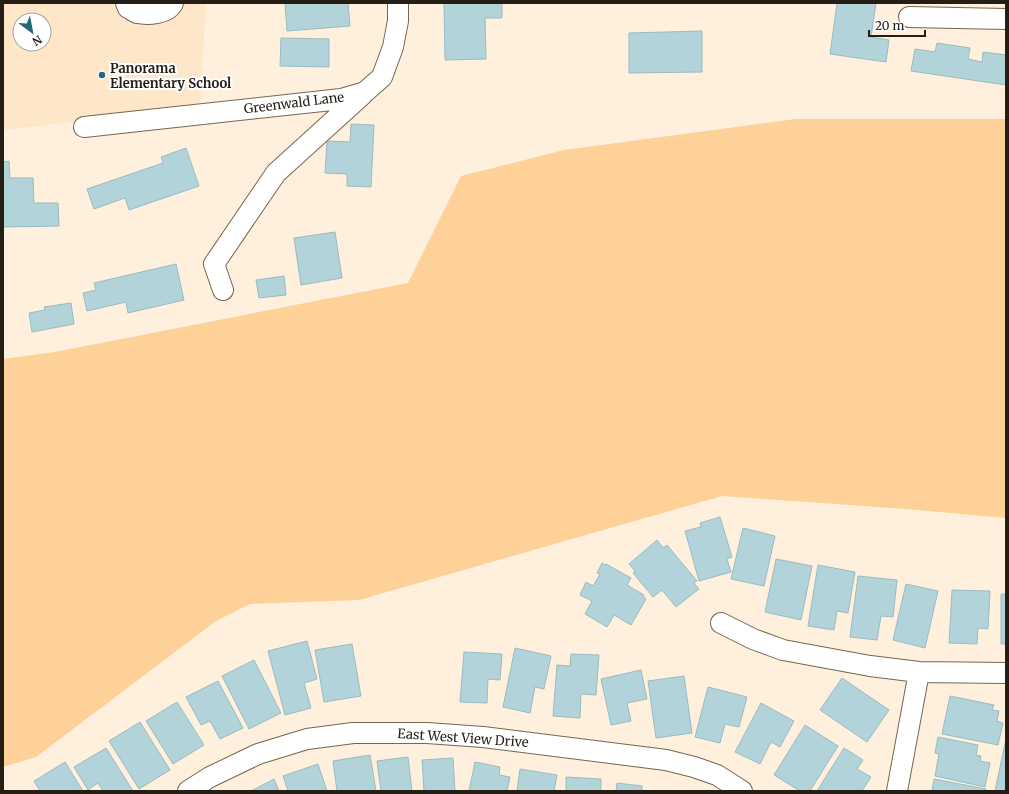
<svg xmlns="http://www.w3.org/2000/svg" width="1009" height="794" font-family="Merriweather,serif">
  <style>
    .built { fill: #fee7c9; fill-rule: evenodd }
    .green { fill: #fdd197 }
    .building { fill: #b1d3d9; stroke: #99bbc1 }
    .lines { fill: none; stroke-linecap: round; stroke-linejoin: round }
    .minor-casing { stroke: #766651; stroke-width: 22 }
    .minor { stroke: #fff; stroke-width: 20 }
    .poi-dot { fill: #226a76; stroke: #fff; stroke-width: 1.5 }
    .labels { text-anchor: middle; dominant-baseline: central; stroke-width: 4; stroke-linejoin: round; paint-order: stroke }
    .poi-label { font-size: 13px; font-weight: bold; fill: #251e15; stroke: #fff; text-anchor: start }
    .street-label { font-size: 13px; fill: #251e15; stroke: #fff }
  </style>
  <rect width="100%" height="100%" fill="#fef0dc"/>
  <path class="built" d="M3,3H206L200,107L3,130ZM20,20H44V44H20Z"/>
  <path class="green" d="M796,119H1006V518L906,509L722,496L359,600L250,604L216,621L36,757L3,767V359L55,352L408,283L461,176L564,150Z"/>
  <path class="building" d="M285,3H348L350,26L287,31Z
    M444,3H502V18H485L486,59L445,60Z
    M837,3H876L871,37L889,40L886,62L830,54Z
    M702,31V72L629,73V33Z
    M281,38L329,39V67L280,66Z
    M937,43L970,48L968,59L982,62L983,52L1006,55V85L911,71L915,49L935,52Z
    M351,124L374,125L371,187L347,186V174L325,173L327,141L350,142Z
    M186,148L199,186L129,210L125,198L94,209L87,189L163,163L161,157Z
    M9,161L10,178H33L34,203H58L59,226L3,227V162Z
    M335,232L342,278L301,285L294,238Z
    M176,264L184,300L128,313L126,302L87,311L83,293L96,290L94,283Z
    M284,276L286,295L259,298L256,280Z
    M71,303L74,324L32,332L29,313L45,310L44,307Z
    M720,517L732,557L727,559L731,572L699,581L685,531L701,527L700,523Z
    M743,528L775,536L764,586L731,579Z
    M657,540L663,548L667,545L697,581L694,583L699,589L676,607L662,590L653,597L633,573L635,571L629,564Z
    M776,559L812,566L801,620L765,612Z
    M602,563L605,565L606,564L631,578L627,585L644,595L643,596L646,599L631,625L614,615L607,627L585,614L592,601L580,595L586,582L593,586L600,574L597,573Z
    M818,565L855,572L848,613L837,611L834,630L808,626Z
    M858,576L897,580L893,617L881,616L877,640L850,637Z
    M906,584L938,591L925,648L893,640Z
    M952,590L990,591L988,629L978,628L977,644L949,643Z
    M1001,594H1006V644H1001Z
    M307,641L317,679L304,683L311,708L285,715L268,651Z
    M352,644L361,696L324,702L315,650Z
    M515,648L551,656L544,689L535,687L530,713L503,707Z
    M464,652L502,654L500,680L488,679L487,703L460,702Z
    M571,654L599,655L596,695L581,694L580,718L553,716L557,665L570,666Z
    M254,660L281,713L249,729L222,676Z
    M641,670L647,699L627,703L631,721L611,725L601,679Z
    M684,676L692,733L656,738L648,681Z
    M842,678L889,710L867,742L820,710Z
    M218,681L243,728L220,739L210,721L201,725L186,697Z
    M708,687L747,697L739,727L725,724L720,743L695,737Z
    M950,696L994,705L992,710L999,711L997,721L1003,723L998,745L942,734Z
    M177,702L204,745L173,764L146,721Z
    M761,703L794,721L780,747L771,742L760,764L735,752Z
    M140,722L170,770L139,789L109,741Z
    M805,725L838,746L810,791H800L774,775Z
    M938,737L978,745L976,755L981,756L980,761L990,763L985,787L935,776L939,754L935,753Z
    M1006,739V791H995Z
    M106,748L133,791H103L98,783L88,790L74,767Z
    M844,748L863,760L857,769L871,777L862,791H817Z
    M370,755L376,791H337L333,761Z
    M408,757L412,791H381L377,761Z
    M453,758L455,791H424L422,760Z
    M65,762L83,791H40L34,781Z
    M475,762L500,767L499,775L510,777L507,791H469Z
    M318,764L327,791H288L283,776Z
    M520,769L557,775L554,791H517Z
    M566,777L601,779V791H566Z
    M274,779L279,791H251Z
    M934,779L986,789V791H932Z
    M617,783L642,786V791H616Z"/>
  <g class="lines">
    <g class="minor-casing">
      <path id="minor" d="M126,3L128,8C131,9 134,12 137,13C148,15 168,14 173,3
        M909,17L1006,19
        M84,127L341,99L365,92L382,77L393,47L398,21V3
        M223,290L214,264L276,173L362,95
        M721,623L753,639L783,650L870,666L919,672L1006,673
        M188,791L210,777L258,754L307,739L353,733H427L483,737L666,760L694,767L717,775L742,791
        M897,791L919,672"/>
    </g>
    <use href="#minor" class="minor"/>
  </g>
  <circle class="poi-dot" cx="102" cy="75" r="4"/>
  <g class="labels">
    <g class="poi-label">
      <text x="110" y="68">Panorama<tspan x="110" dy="15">Elementary School</tspan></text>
    </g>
    <g class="street-label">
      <text transform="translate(294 103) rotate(-7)">Greenwald Lane</text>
      <text transform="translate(463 738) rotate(4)">East West View Drive</text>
    </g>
  </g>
  <rect width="1009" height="794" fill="none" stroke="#251e15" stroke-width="8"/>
  <g transform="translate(32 32) rotate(148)"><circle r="19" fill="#ffffff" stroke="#a8a5a1"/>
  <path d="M0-3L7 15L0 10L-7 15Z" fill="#226a76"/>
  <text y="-6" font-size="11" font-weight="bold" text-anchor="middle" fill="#251e15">N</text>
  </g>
  <path d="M869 30v6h56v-6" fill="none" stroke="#251e15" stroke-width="2"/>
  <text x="875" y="30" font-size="12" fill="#251e15" stroke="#ffffff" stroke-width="3" paint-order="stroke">20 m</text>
</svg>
